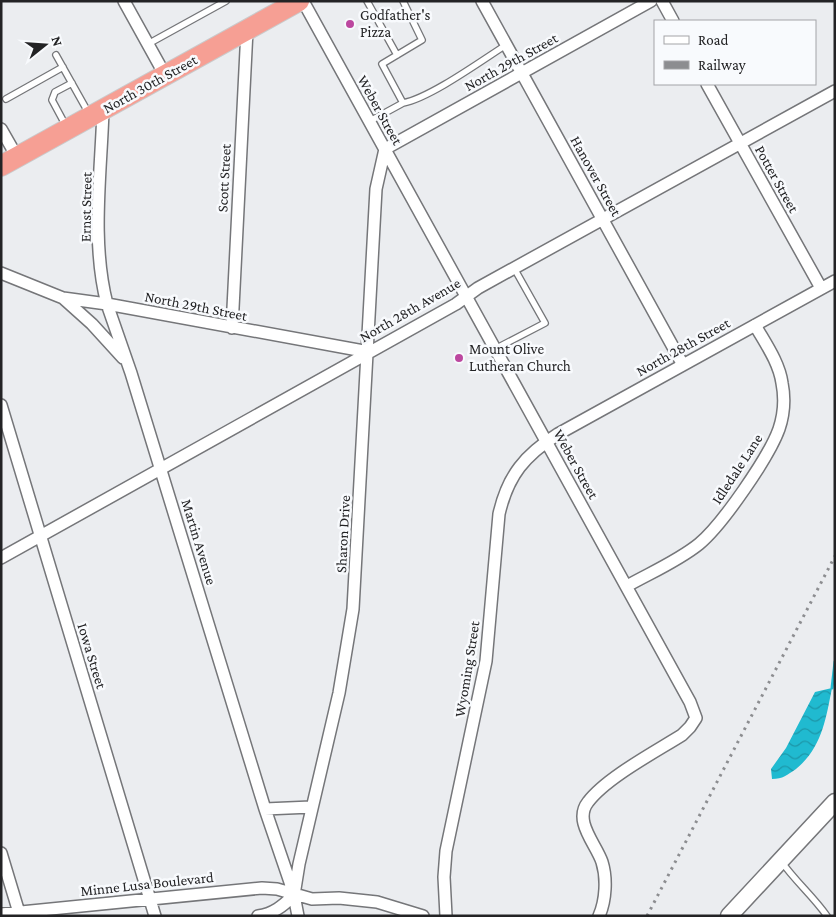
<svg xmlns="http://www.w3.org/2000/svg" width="836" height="917" font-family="'Crimson Pro',serif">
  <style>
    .water { fill: url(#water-waves) }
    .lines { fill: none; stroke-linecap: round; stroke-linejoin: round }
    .stream { stroke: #20bad0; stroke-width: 3 }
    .service-casing { stroke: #757679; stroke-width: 8 }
    .minor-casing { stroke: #757679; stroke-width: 14 }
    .secondary-casing { stroke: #757679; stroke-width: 19 }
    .trunk-casing { stroke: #cacacb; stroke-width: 22 }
    .service { stroke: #fff; stroke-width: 5.5 }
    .minor { stroke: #fff; stroke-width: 11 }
    .secondary { stroke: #fff; stroke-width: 16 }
    .trunk { stroke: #f69f94; stroke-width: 20 }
    .rail { stroke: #8c8d90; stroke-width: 3; stroke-dasharray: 2.5 5; stroke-linecap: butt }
    .poi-dot { fill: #bc479f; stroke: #f8fafd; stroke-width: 2 }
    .labels { text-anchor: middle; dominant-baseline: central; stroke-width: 5; stroke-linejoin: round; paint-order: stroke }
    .poi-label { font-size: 15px; fill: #232325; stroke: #f8fafd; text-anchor: start }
    .street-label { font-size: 15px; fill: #232325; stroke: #f8fafd }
  </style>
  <defs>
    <pattern id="water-waves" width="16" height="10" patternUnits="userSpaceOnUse" patternTransform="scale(1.25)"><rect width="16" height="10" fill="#20bad0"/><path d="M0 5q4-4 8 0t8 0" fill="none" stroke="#1c97a9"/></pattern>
  </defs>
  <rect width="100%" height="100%" fill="#ebedf0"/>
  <path class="water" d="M832,688C826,718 822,748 796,769C787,775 783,779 772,779L771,769L786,748L815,692Z"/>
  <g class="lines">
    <path class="stream" d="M832,688L835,662"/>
    <g class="service-casing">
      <path id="service" d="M367,1L397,55
        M148,44L226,1
        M56,55L88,112
        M6,99L63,67
        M403,103C430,98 481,61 506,45
        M370,121L403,103L382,64L422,40L403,1
        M66,126L52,100L55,92L72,83
        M495,349L545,323L514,268
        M781,861C795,881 813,896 827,916"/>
    </g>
    <g class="minor-casing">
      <path id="minor" d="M124,1L165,75
        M303,1L690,702L696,718L690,727L682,735C655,752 606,778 588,802C573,821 596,844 602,862C607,878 606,900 599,916
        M482,1L683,365
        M662,1L673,21
        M707,84L821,288
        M103,110C101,174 91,242 107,304L369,352
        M1,129L17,157
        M1,273L63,298L107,304L131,373L265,809L293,891
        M63,298L92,324L123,358
        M232,328L247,30
        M1,405L155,916
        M1,558L456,304L478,288L835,91
        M627,586C650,573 678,561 699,544C722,525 769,457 779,429C784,414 785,398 782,383C779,362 765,343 755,325
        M265,809L311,807
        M1,853L20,916
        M1,914L262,888L277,889L312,899L339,898L377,902L423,916
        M258,916C273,914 283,906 294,895
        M298,916L294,895L299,864L339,693L353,609L376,189L385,149L651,1
        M446,916L444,877L446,851L486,661L499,514C508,475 525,455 558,434L835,281"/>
    </g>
    <g class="secondary-casing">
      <path id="secondary" d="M729,916L835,802"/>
    </g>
    <g class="trunk-casing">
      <path id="trunk" d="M1,166L299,1"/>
    </g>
    <use href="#service" class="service"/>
    <use href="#minor" class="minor"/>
    <use href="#secondary" class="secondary"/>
    <use href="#trunk" class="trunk"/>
    <path class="rail" d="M647,916L835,556"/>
  </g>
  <g class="poi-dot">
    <circle cx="350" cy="24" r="5"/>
    <circle cx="459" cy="358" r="5"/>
  </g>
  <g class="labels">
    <g class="poi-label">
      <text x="360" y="15">Godfather's<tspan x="360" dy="17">Pizza</tspan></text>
      <text x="469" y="349">Mount Olive<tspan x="469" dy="17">Lutheran Church</tspan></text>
    </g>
    <g class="street-label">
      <text transform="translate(511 62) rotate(-29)">North 29th Street</text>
      <text transform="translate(150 84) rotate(-29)">North 30th Street</text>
      <text transform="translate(380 110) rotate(61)">Weber Street</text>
      <text transform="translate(596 176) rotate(61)">Hanover Street</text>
      <text transform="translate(224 178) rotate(-87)">Scott Street</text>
      <text transform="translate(777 179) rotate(61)">Potter Street</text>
      <text transform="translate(86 207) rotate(-89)">Ernst Street</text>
      <text transform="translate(196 306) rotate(11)">North 29th Street</text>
      <text transform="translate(410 310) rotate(-30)">North 28th Avenue</text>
      <text transform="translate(683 347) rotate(-29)">North 28th Street</text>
      <text transform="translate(576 464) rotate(61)">Weber Street</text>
      <text transform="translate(737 469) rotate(-57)">Idledale Lane</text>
      <text transform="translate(343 534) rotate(-87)">Sharon Drive</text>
      <text transform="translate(199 542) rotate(73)">Martin Avenue</text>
      <text transform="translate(92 656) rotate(73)">Iowa Street</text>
      <text transform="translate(467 669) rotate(-81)">Wyoming Street</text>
      <text transform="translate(147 884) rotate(-6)">Minne Lusa Boulevard</text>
    </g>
  </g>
  <rect width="836" height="917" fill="none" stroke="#232325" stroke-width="5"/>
  <rect x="654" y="20" width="162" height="65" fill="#f8fafd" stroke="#a3a4a7"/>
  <rect x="664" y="36" width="25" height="8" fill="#ffffff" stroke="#a3a4a7"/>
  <text x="698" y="45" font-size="15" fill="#232325">Road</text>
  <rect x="664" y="61" width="25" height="8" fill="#8c8d90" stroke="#a3a4a7"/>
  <text x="698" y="70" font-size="15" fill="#232325">Railway</text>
  <g transform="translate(45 45) rotate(73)" stroke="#f8fafd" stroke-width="4" paint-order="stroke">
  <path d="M0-4L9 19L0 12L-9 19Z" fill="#232325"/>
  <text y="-8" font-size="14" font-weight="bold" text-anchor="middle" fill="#232325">N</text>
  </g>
</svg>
